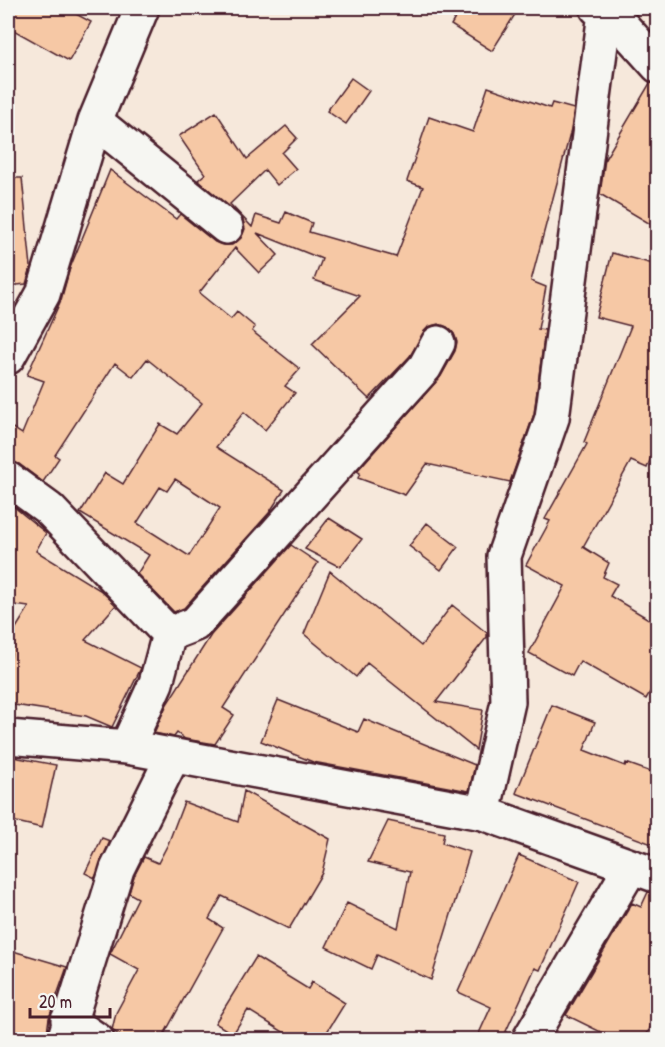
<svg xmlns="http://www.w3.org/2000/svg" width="665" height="1047" font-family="'Patrick Hand',sans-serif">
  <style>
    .building { fill: #f6c8a5; stroke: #4a1f2b; stroke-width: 1.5; fill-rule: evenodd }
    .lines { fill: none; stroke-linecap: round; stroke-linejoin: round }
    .minor-casing { stroke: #4a1f2b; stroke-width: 38 }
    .minor { stroke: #f6f6f2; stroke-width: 33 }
  </style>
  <rect width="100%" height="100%" fill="#f6e8db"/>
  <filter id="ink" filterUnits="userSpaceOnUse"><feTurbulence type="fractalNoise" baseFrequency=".0167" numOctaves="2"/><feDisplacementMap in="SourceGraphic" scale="12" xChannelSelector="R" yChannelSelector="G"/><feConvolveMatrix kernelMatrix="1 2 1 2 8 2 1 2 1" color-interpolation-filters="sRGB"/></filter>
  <g filter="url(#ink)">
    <path class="building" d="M16,8H65L91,22L69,61L8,27Z
      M461,8H519L492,51L451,25Z
      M351,78L369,91L346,124L327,111Z
      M650,83L657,84V228L600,194L605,159Z
      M488,87L550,108L552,103L574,109L571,130L531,281L546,287L538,329L545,330L534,414L510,482L427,464L405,495L358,478L360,473L357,471L441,376L455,351L457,342L454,334L447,327L438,324L428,327L410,356L369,399L312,344L360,296L314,280L322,259L257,233L278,255L259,273L235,248L199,293L231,319L237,312L255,327L252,331L300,369L285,386L295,393L265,430L244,412L216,447L284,490L269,513L184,608L174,612L137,574L149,555L80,513L105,473L123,484L160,424L177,434L202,403L147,359L133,377L115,363L55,455L59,458L43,482L19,464L8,461V425L22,434L44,381L27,375L61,300L70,268L110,170L176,219L180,214L215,242L223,245H232L241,238L245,229L243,220L198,180L205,174L179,136L216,112L247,159L286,126L297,138L282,153L296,169L277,185L265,170L230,204L252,227L256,215L281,223L286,212L312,223L309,232L396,257L423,187L407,181L429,117L473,132ZM175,479L220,508L189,556L137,523L160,487L167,491Z
      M8,178H22L31,267L26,284L8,286Z
      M612,253L657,265V442L647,468L631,461L583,547L609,563L603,577L617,584L610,596L657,624V680L646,699L580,661L572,676L529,653L565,586L526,565L550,521L545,519L587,444L584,442L631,326L596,317Z
      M8,502L46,533L36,551L100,590L116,605L85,640L141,668L112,727L86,716L8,704V674L12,649L8,641L29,607L8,604Z
      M329,518L362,539L340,567L305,549Z
      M427,523L458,547L441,570L409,546Z
      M291,545L318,563L223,708L234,715L215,744L185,739L177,733L174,737L154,733L167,704L211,635Z
      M330,571L421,646L452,605L487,633V637L436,702L483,710L476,750L367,663L356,677L304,634Z
      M278,700L358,732L364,719L475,765L469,791L313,762L261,741Z
      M552,705L595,722L584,750L625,766L626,763L657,774V846L516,793Z
      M8,756L56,765L42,828L8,820Z
      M244,791L330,839L322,873L289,929L222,896L209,919L223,928L161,1040H126L112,1030L116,1013L139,970L110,954L138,898L129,893L134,876L144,857L158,863L168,844L184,802L238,822Z
      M388,821L444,833L442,843L470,852L431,980L377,955L371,969L326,947L347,903L398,928L410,872L368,862Z
      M102,838L110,841L95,878L85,873Z
      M519,855L579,882L540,970L535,968L502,1040H476L491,1007L458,992Z
      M648,892L657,894V991H653V1022L644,1040H617L566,1015L632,903L641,907Z
      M13,951L67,967L49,1018L46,1040H8V969Z
      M256,957L308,989L312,982L345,1003L322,1040H296L248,1010L233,1034L215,1023Z"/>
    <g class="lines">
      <g class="minor-casing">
        <path id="minor" d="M597,8L623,27L658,66
          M95,121L226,227
          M8,357L43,294L95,121L142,8
          M8,479L49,509L169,634L156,683L127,747
          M169,634L195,624L425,367L438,343
          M8,737L127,747L483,813L658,876
          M483,813L508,702L504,556L552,418L605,13
          M68,1020L97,1040
          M64,1040L117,869L173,756
          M529,1040L631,867"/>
      </g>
      <use href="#minor" class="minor"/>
    </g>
  </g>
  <rect width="665" height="1047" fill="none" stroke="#f6f6f2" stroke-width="30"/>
  <rect x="15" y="15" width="635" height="1017" fill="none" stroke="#4a1f2b" stroke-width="2" filter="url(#ink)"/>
  <path d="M30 1008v9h80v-9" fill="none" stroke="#4a1f2b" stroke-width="3"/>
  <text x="39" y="1008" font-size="18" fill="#4a1f2b" stroke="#f6f6f2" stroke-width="4.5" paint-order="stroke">20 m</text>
</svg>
